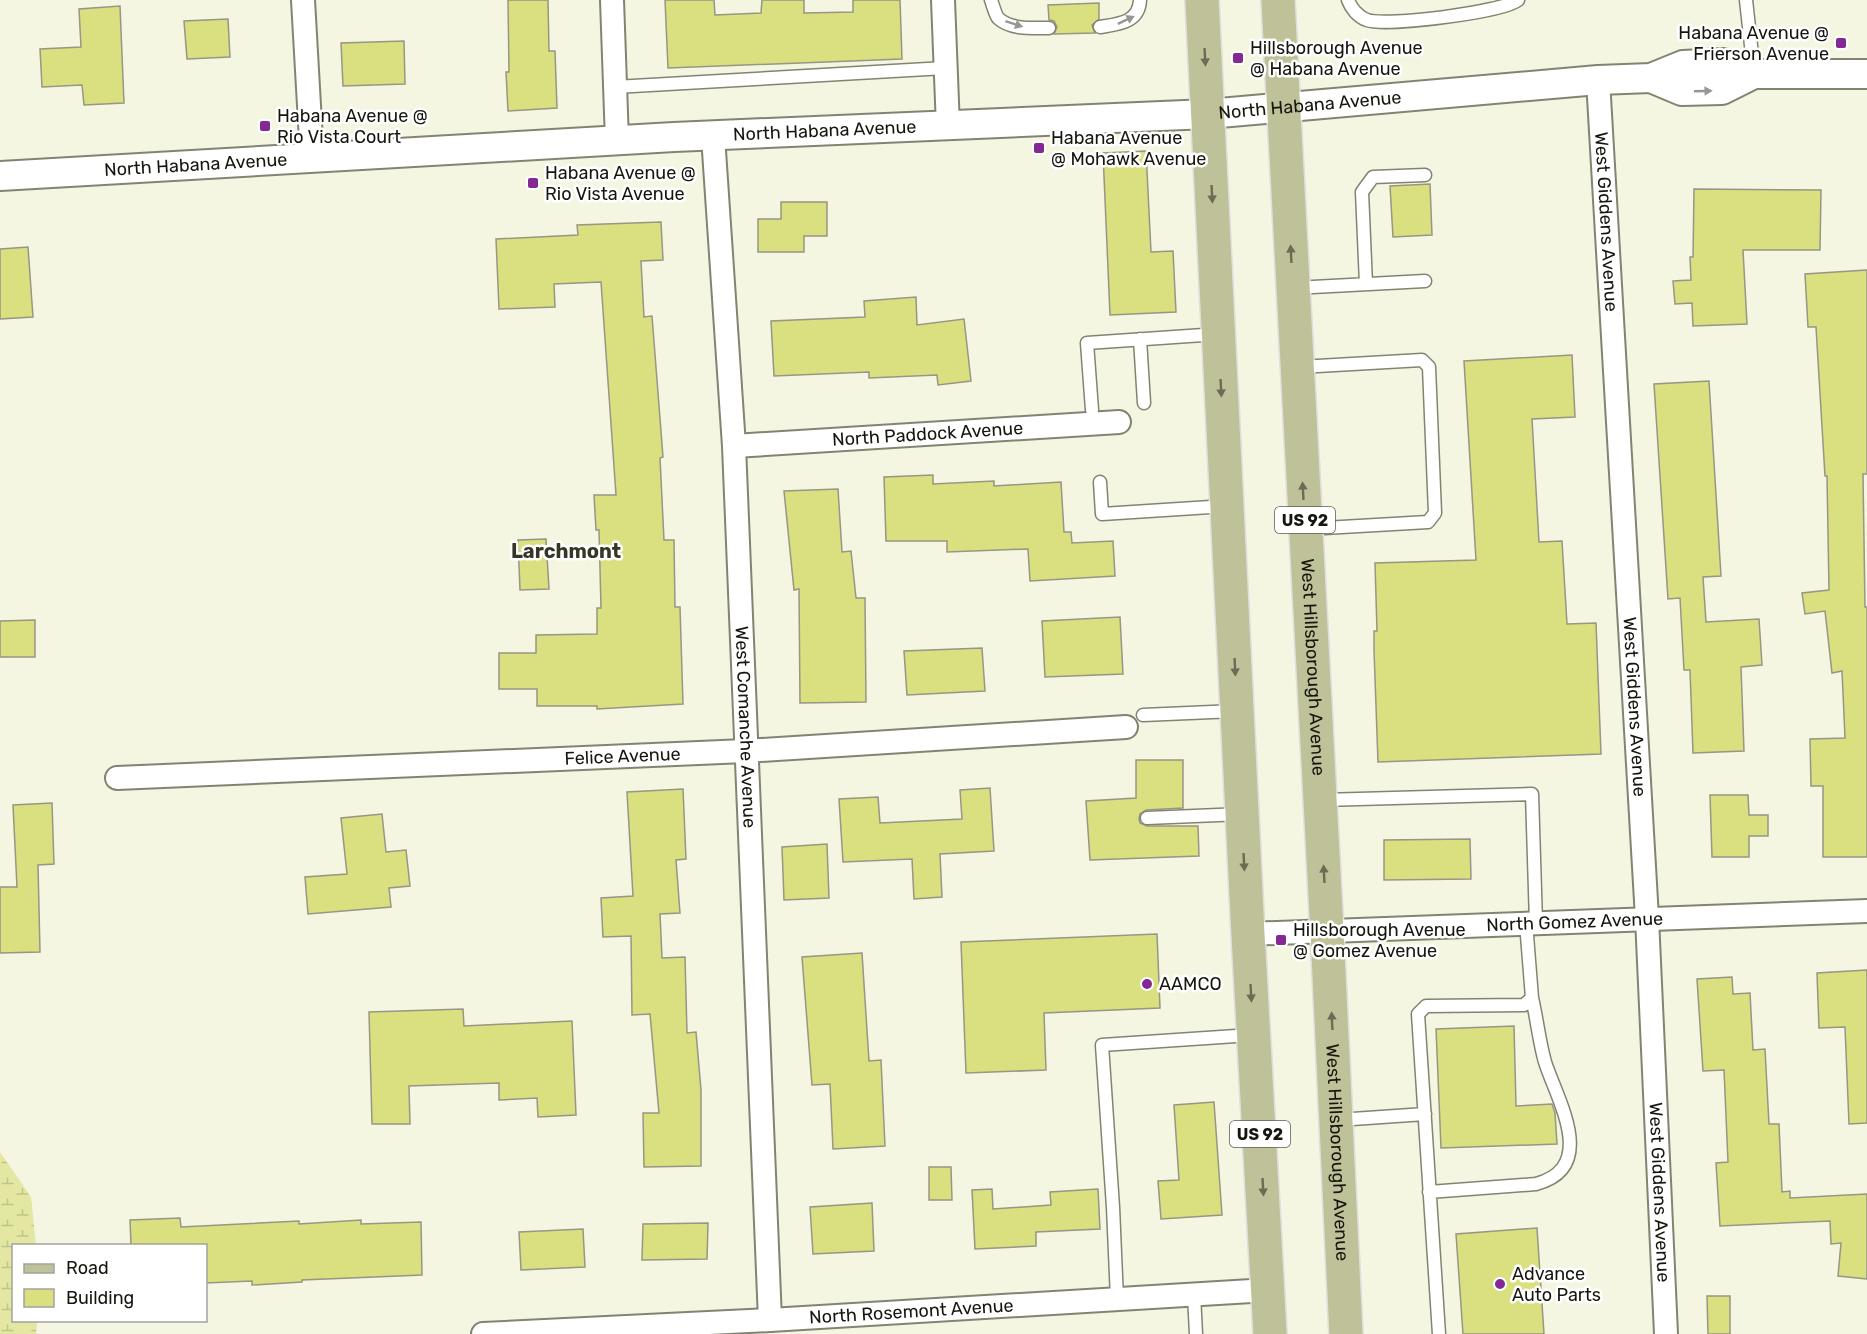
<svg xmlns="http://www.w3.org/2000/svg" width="1867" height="1334" font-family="Rubik,sans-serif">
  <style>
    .wetland { fill: url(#wetland-marsh) }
    .building { fill: #dadf7f; stroke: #969784; stroke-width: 1.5 }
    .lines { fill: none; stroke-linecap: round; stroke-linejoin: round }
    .service-casing { stroke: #828471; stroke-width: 15 }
    .minor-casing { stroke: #828471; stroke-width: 26 }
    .tertiary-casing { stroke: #828471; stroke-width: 32 }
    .primary-casing { stroke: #dededd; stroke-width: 36 }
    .service { stroke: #fff; stroke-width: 12 }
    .minor { stroke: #fff; stroke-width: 22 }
    .tertiary { stroke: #fff; stroke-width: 28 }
    .primary { stroke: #bfc198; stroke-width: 33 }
    .oneway { fill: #969693 }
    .oneway2 { fill: #6a6c54 }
    .poi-dot { fill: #842894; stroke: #fff; stroke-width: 2 }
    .labels { text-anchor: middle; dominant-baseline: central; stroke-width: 5; stroke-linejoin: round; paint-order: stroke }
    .shield { fill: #fff; stroke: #5c5c57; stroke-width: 1.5 }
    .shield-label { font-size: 16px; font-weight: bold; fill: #16160f }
    .poi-label { font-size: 18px; fill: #16160f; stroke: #fff; text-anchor: start }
    .street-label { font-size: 18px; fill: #16160f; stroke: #fff }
    .neighbourhood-label { font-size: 20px; font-weight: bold; fill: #353626; stroke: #fff }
  </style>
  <defs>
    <pattern id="wetland-marsh" width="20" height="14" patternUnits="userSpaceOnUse" patternTransform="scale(1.5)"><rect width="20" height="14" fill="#e3e7a1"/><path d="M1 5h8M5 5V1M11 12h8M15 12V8" fill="none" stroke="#c2c589"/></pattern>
  </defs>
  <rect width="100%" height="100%" fill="#f4f6e1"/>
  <path class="wetland" d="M0,1152L31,1197L36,1245L14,1246V1320L37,1321L36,1334H0Z"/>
  <path class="building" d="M508,0H548L549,51H555L557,108L508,111L506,72H509Z
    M665,0H714L715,15L761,13L762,0H804V13L853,12V0H900L902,59L668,68Z
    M1099,3V19L1092,25L1095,33L1054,34L1057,27L1054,21L1049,20L1048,5Z
    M120,6L124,103L84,105L82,85L42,87L40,49L81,47L79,9Z
    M228,19L230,57L187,59L184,21Z
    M404,41L405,84L343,86L341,43Z
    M1146,151L1151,252L1173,251L1176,312L1110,315L1103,153Z
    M1430,184L1432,235L1393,237L1390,186Z
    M1694,189L1821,190L1820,250H1743L1747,324L1693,326L1692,303L1675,304L1673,281L1691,280L1690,257H1693Z
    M781,202H827V236H804V252H758V219H781Z
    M661,222L663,260L641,261L644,317L652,316L663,457L660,458L664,540H674L675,607H680L683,704L597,709V706H537V689H499V653H536V635L597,634V608H601L599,530H596L594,495H616L601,282L554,284L555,307L499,309L496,239L578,235L577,225Z
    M28,247L33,317L0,319V249Z
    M1867,270V474H1863L1865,607H1867V857H1823V786H1811L1810,739L1845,738L1842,671L1832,673L1825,611L1805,614L1802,593L1829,590L1827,476H1825L1816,327H1808L1805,274Z
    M916,297L917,325L964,319L971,381L938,385L937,375L869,378V372L774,376L771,321L865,317L864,301Z
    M1572,355L1575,417L1532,419L1539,542L1562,541L1567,624L1596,623L1601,754L1378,762L1374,650V631H1377L1375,563L1476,560L1464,361Z
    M1709,381L1721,576L1703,577L1706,622L1759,619L1762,665L1741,667L1744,751L1693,753L1690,670H1684L1680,598L1668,599L1654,384Z
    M933,475V484L994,481V486L1061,482L1064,532H1071L1072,543L1113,541L1115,576L1030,581L1028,549L947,552V541H886L884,477Z
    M838,489L842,552L851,551L856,598H865L866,702L800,703L799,589L794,590L784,491Z
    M546,539L549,589L520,590L518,540Z
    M1120,617L1123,674L1045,677L1042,621Z
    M35,620V657H0V621Z
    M982,648L985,691L907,695L904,651Z
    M1136,760H1183V808L1146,810L1140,814L1139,819L1140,823L1147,826H1198L1199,856L1090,860L1086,801L1136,798Z
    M990,788L994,851L940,854L942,897L914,899L912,859L843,862L839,799L878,797L880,823L962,819L960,790Z
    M683,789L686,859L676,860L680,913L660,914L662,958L685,957L687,1033L696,1032L701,1090V1166L644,1167L643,1113H659L650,1014L632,1015L631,936L603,937L601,898L633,896L627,792Z
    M1710,795H1748L1749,815H1768V836H1749V857H1712Z
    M52,803L54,864L38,865L40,952L0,953V887H17L13,805Z
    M382,814L386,852L406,850L410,886L389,888L391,907L308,914L305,877L347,874L341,818Z
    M1470,839L1471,879L1384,880V840Z
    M827,844L829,898L784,900L782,847Z
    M1157,934L1160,1008L1044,1013L1046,1070L966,1073L961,942Z
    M862,953L869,1061L881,1060L885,1146L833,1149L830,1084L812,1085L802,957Z
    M1867,970V1123L1849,1124L1845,1027L1819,1028L1817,973Z
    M1732,977L1733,994L1750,993L1753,1050L1765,1049L1769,1124H1779L1782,1192L1790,1191V1198L1867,1194V1279L1838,1276L1841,1243L1831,1244L1830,1221L1720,1226L1716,1163L1728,1162L1724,1070L1703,1071L1697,979Z
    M463,1009L464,1026L572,1021L576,1115L538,1117L537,1098L499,1100V1083L409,1086L410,1124H372L369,1012Z
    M1514,1026L1516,1106L1552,1104L1555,1113L1557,1144L1441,1148L1436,1029Z
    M1214,1102L1222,1215L1161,1219L1158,1181L1179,1180L1174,1105Z
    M929,1167H951L952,1200H929Z
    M992,1189L993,1209L1051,1205L1050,1192L1098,1189L1100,1229L1036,1232V1246L975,1249L972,1190Z
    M872,1203L874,1251L813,1254L810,1207Z
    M180,1218L181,1227L299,1221V1224L361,1220V1224L421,1222L422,1275L302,1280V1282L252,1285V1281L206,1283V1245H131L130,1220Z
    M708,1223L707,1259L642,1260L643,1224Z
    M1537,1228L1544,1334H1463L1456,1234Z
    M583,1229L585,1267L521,1270L519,1232Z
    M1707,1296H1730V1334H1708Z"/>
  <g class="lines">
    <g class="service-casing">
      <path id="service" d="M991,0C993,5 995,14 998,18C1010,30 1034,28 1049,28
        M1348,0C1351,8 1358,17 1367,20C1386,27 1503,12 1518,0
        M1746,0L1754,73
        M1100,27C1118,24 1139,23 1140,0
        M615,87L945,68
        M1366,284L1362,192L1373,177L1425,175
        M1294,288L1425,281
        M1140,339L1144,403
        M1300,367L1422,360L1429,367L1435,513L1428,522L1307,529
        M1092,410L1087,343L1218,334
        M1100,482L1102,514L1226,506
        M1143,715L1235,711
        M1323,800L1532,794L1536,923
        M1147,818L1242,814
        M1338,1120L1425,1114
        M1429,1192L1536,1184C1599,1167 1557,1100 1545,1062C1539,1041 1537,1019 1532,998
        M1194,1295L1196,1334
        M1117,1299L1113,1207L1102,1045L1251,1035
        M1439,1334L1418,1014L1426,1006L1524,1005L1532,998L1526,923"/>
    </g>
    <g class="minor-casing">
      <g id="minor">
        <path d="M303,0L312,158"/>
        <path d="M612,0L617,141"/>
        <path d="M943,0L948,127"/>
        <path id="s1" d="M1598,80L1647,918L1666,1334"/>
        <path id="s2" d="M713,136L734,446L770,1320"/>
        <path id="s3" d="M734,446L1119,422"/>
        <path id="s4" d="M117,778L745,751L1126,727"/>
        <path id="s5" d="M1248,934L1867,911"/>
        <path id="s6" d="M483,1334L770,1320L1268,1290"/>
      </g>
    </g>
    <g class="tertiary-casing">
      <g id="tertiary">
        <path d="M1651,78L1682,91L1722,90L1754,74"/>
        <path id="s7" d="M0,176L674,137L1208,114L1598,80L1651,78L1683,65L1724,63L1754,74H1867"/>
      </g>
    </g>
    <g class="primary-casing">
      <g id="primary">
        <path d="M1202,0L1248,934L1270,1334"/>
        <path id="s8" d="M1278,0L1327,932L1346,1334"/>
      </g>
    </g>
    <use href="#service" class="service"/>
    <use href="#minor" class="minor"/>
    <use href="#tertiary" class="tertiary"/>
    <use href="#primary" class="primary"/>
  </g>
  <defs><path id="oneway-solid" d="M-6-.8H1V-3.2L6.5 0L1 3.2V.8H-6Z" transform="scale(1.5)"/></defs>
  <g class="oneway">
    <use href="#oneway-solid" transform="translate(1126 20) rotate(-25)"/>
    <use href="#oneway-solid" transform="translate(1014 24) rotate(18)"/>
    <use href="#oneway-solid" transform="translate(1703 91) rotate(-2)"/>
  </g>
  <g class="oneway2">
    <use href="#oneway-solid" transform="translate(1205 57) rotate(87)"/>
    <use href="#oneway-solid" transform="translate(1212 194) rotate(87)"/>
    <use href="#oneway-solid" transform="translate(1291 254) rotate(-93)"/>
    <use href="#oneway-solid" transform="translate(1221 388) rotate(87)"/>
    <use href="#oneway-solid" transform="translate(1303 491) rotate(-93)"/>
    <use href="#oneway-solid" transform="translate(1235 667) rotate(87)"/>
    <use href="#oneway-solid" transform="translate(1244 862) rotate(87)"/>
    <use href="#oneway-solid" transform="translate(1324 874) rotate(-93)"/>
    <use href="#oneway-solid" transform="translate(1251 993) rotate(87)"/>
    <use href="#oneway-solid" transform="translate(1332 1021) rotate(-93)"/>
    <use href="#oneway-solid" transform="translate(1263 1187) rotate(87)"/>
  </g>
  <g class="poi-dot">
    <rect x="1835" y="37" width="12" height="12" rx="3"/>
    <rect x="1232" y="52" width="12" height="12" rx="3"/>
    <rect x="259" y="120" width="12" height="12" rx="3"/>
    <rect x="1033" y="142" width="12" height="12" rx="3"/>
    <rect x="527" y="177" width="12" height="12" rx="3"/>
    <rect x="1275" y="934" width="12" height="12" rx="3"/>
    <circle cx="1147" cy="984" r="6"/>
    <circle cx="1500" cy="1284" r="6"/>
  </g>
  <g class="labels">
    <g class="shield">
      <rect x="1275" y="507" width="60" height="26" rx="4.5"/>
      <rect x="1230" y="1121" width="60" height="26" rx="4.5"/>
    </g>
    <g class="shield-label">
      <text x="1305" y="520">US 92</text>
      <text x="1260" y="1134">US 92</text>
    </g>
    <g class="poi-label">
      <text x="1829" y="33" text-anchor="end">Habana Avenue @<tspan x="1829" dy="21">Frierson Avenue</tspan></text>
      <text x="1250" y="48">Hillsborough Avenue<tspan x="1250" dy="21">@ Habana Avenue</tspan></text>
      <text x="277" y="116">Habana Avenue @<tspan x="277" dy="21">Rio Vista Court</tspan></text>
      <text x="1051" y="138">Habana Avenue<tspan x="1051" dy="21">@ Mohawk Avenue</tspan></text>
      <text x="545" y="173">Habana Avenue @<tspan x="545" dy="21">Rio Vista Avenue</tspan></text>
      <text x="1293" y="930">Hillsborough Avenue<tspan x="1293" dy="21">@ Gomez Avenue</tspan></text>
      <text x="1159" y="984">AAMCO</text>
      <text x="1512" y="1274">Advance<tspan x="1512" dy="21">Auto Parts</tspan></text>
    </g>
    <g class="street-label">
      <text stroke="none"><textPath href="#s7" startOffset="1312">North Habana Avenue</textPath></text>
      <text stroke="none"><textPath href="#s7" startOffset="826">North Habana Avenue</textPath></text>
      <text stroke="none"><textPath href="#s7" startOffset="196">North Habana Avenue</textPath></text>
      <text stroke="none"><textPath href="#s1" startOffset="142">West Giddens Avenue</textPath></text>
      <text stroke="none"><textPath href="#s3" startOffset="194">North Paddock Avenue</textPath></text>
      <text stroke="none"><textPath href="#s8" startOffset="668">West Hillsborough Avenue</textPath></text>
      <text stroke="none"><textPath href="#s1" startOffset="628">West Giddens Avenue</textPath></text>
      <text stroke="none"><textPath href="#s2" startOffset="592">West Comanche Avenue</textPath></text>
      <text stroke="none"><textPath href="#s4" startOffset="506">Felice Avenue</textPath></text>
      <text stroke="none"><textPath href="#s5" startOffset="327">North Gomez Avenue</textPath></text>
      <text stroke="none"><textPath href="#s8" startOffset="1154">West Hillsborough Avenue</textPath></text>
      <text stroke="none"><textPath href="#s1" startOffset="1114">West Giddens Avenue</textPath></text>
      <text stroke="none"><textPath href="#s6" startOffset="429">North Rosemont Avenue</textPath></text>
    </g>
    <g class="neighbourhood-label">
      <text x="566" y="551">Larchmont</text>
    </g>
  </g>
  <rect x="12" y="1244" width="195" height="78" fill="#ffffff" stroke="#a2a29f" stroke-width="1.5"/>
  <rect x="24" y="1264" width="30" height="9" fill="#bfc198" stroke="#a2a29f" stroke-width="1.5"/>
  <text x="66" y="1274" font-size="18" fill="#16160f">Road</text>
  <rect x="24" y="1289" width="30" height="18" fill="#dadf7f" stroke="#a2a29f" stroke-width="1.5"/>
  <text x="66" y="1304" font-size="18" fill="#16160f">Building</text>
</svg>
